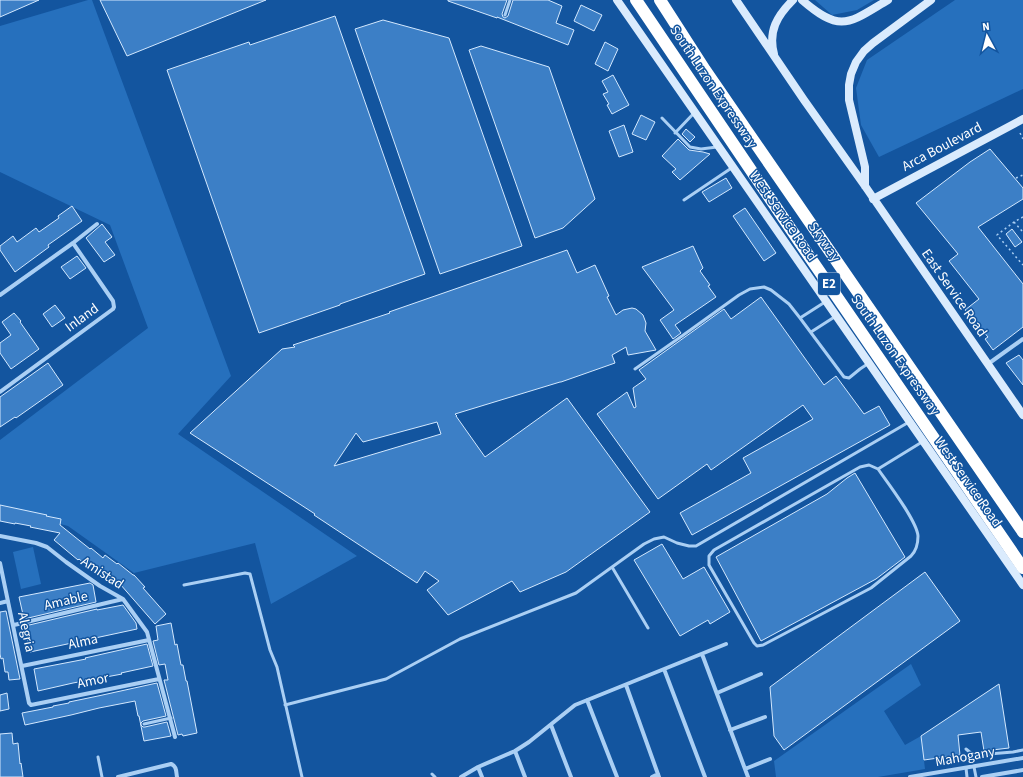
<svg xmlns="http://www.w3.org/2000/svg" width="1023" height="777" font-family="'Source Sans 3',sans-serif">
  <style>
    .green { fill: #2670bd }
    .building { fill: #3c7fc6; stroke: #d3e8fe; fill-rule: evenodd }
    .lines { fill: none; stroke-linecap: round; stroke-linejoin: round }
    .path { stroke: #aacff4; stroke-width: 1.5; stroke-dasharray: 2 3; stroke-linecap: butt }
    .lane { stroke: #aacff4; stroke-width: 3 }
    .street { stroke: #aacff4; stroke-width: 4 }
    .secondary { stroke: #daebfd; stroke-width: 8 }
    .highway { stroke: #fff; stroke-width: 12 }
    .labels { text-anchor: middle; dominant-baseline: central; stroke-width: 3; stroke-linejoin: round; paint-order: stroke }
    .shield { fill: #13559f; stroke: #b8cce2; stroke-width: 1 }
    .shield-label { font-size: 13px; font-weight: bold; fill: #fff }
    .street-label { font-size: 14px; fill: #fff; stroke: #13559f }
  </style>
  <rect width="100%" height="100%" fill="#13559f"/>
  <path class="green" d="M88,0H92L231,376L178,434L357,556L271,604L255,543L134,573L68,526L0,508V440L148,328L110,225L0,172V26Z
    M815,0H874L857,10L832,15Z
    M955,0H1023V89L879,157L861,125L856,88L867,60Z
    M33,547L41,584L21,589L13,552Z
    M911,664L921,685L884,711L905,745L921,736L925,769L878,777H776L774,761Z"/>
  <path class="building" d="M0,0H39L0,17Z
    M100,0H266L127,56Z
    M448,0H507L502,14L503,17L505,18L508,16L513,0H548L562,6L556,23L574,30L568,45L497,17V18L448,1Z
    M581,5L602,15L594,31L574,21Z
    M335,16L425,274L340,304V305L259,333L167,70L249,42L250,45Z
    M383,20L449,38L522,246L440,274L355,29Z
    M605,42L618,49L608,71L595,64Z
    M481,46L549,67L595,199L563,228L535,238L469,50Z
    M613,75L629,105L612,114L607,105L609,104L603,94L608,92L602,81Z
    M641,115L655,122L646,140L632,134Z
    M624,125L633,152L619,157L609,131Z
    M686,129L695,137L690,142L682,134Z
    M678,139L689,150L703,152L710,154L680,180L672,172L676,169L662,156Z
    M990,149L1023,188V199L978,227L1023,284V327L993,350L985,339L988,337L965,310L979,299L949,261L958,254L916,203L970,162Z
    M726,178L732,188L709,202L702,192Z
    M72,206L82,221L48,245L49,247L15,272L0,250V246L13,236L17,242L36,228L39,232L59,218L58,216Z
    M745,208L776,253L764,261L733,216Z
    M102,224L112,237L105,242L115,255L104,262L86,238Z
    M1012,229L1022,242L1015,247L1006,234Z
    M693,246L703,268L700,271L710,285L708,286L716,297L675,325L681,333L673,339L660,320L674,310L642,267Z
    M567,250L577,273L595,265L609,296L607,297L616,315L623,310L632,308L636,309L643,315L646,323L645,331L656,350L628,355L626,347L612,355L615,363L561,382H560L455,414L457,416H456L485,457L567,398L650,512L566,572L520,592L512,581L448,615L427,590L439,581L425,571L417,583L314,515L315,514L190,433L282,349L295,347L293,345L390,313L389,312ZM437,422L441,434L334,466L356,433L363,442Z
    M77,256L86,268L70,279L61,267Z
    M761,297L824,385L836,376L864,414L879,406L890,425L692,535L680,513L751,473L743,458L813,419L803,405L711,470L707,464L658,499L597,414L627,392L634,408L636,407L633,388L646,379L639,370L724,309L731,319Z
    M55,305L65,318L52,327L43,314Z
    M14,313L21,321L20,322L39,349L11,369L0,353V343L11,335L2,322Z
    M1019,355L1023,360V385L1006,363Z
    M48,363L63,385L16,418L15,417L0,427V397Z
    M855,473L905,557L876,579L761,641L716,557L827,494L847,478Z
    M0,505L47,515L46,516L61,519L60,525L90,549L91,548L103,558L105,555L117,564L118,563L133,575H134L145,587L143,588L166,614L155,624L120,584L119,585L107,575L105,577L89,563L90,568L79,559L78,560L54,540L60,533L30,527L31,526L15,523V524L0,521Z
    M662,544L683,579L704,567L730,612L710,624L708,620L680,636L634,560Z
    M925,572L960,621L784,750L774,736L770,687Z
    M90,583L93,585L96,602L24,619L19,597Z
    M123,605L136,623L137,629L30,652L25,626L97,609V610Z
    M6,611L20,679L9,680L8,672H5L3,658L1,659L0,654V612Z
    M171,623L175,645L177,644L181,665H183L186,681H187L197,733L183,736L182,734L178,735L164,680H168L165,664L159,665L153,641L158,640L156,626Z
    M147,644L153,666L121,673L122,674L106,677L73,683L38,691L34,669L86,659L85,658Z
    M157,683L166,716L143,721L141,723V725L143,727H145L167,722L171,736L144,741L139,716H138L135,701L99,708L71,715L25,725L22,713L53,707V706L69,703V702L98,696Z
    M999,684L1009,748L984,751L981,732L958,735L960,755L924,760L921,736Z
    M7,693L9,709L0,711V695Z
    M12,733L13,744L18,743L20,764L21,763L23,777H0V734Z"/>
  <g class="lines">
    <path class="path" d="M1020,133L1023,139
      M1016,178L1023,175
      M1023,217L1014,222L997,235L1023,265
      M1014,222L1023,232"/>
    <path class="lane" d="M505,15L510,0
      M662,118L690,147L701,149L717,147
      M675,133L695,112
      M684,200L733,167
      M800,318L825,302
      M811,332L836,316
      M635,369L682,336L739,295L750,289L764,287L771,290L789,304L800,318L844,377L849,378L860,369L869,363
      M869,465L878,469C888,483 917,521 918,536C918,543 916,551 911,556L871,588L763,645L757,646L754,643L709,565V556L714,550L860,467Z
      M878,469L922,442
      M612,567L648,628
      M184,585L245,573L250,574L270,650L277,667L302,777
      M285,705L386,679L460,639L576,593L644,544L654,539L664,537L677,543L689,546H696L909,422
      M144,724L171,718
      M966,749L972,754L977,755L1013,752L1023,750
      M98,757L102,777
      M974,767L976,777
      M966,768L967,777
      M432,774L435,777"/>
    <path class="street" d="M0,295L73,243L97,224
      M988,364L1023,339
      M0,392L113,309L114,307L113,301L73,243
      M0,536L36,543L47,547L66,562L100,586L123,599L147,632L175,737
      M0,563L29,703L31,705L159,679
      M0,603L8,601
      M14,625L123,599
      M702,654L748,777
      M22,666L149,640
      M664,669L705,777
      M626,685L659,777
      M717,693L761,674
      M587,700L617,777
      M551,725L571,777
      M730,730L765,717
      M515,751L525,777
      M478,767L482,777
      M745,769L770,759
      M118,777L171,764C177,766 176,772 177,777
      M461,777L478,767L515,751L529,742L575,705L726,644
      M652,777L658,774
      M910,777L1023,758
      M982,777L1023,770"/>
    <path class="secondary" d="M617,0L1023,585
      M736,0L804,100L865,186L1023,415
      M802,0C841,34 849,23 888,0
      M774,54C768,31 777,16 793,0
      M865,186V167L849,100V85L851,74L856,62L864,51L873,43L931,0
      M873,199L1023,119"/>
    <path class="highway" d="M636,0L811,259L1023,568
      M660,0L705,70L1023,532"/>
  </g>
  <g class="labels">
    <rect class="shield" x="818" y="273" width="22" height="22" rx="3"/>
    <g class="shield-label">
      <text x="829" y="284">E2</text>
    </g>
    <g class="street-label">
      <text transform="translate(713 87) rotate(56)">South Luzon Expressway</text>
      <text transform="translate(942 147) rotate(-28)">Arca Boulevard</text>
      <text transform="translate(783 216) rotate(55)">West Service Road</text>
      <text transform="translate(824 242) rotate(55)">Skyway</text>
      <text transform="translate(954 293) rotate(55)">East Service Road</text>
      <text transform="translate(82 318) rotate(-36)">Inland</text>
      <text transform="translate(895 355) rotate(55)">South Luzon Expressway</text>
      <text transform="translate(968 482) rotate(55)">West Service Road</text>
      <text transform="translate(102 573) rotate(33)">Amistad</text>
      <text transform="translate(66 601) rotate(-13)">Amable</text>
      <text transform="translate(26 632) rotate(78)">Alegria</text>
      <text transform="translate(83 642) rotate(-12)">Alma</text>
      <text transform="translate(93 681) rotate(-12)">Amor</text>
      <text transform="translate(965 757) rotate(-10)">Mahogany</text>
    </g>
  </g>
  <g transform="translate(987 36) rotate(353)" stroke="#13559f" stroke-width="3" paint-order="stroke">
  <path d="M0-3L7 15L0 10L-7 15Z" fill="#ffffff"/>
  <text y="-6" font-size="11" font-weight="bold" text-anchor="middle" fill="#ffffff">N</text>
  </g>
</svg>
